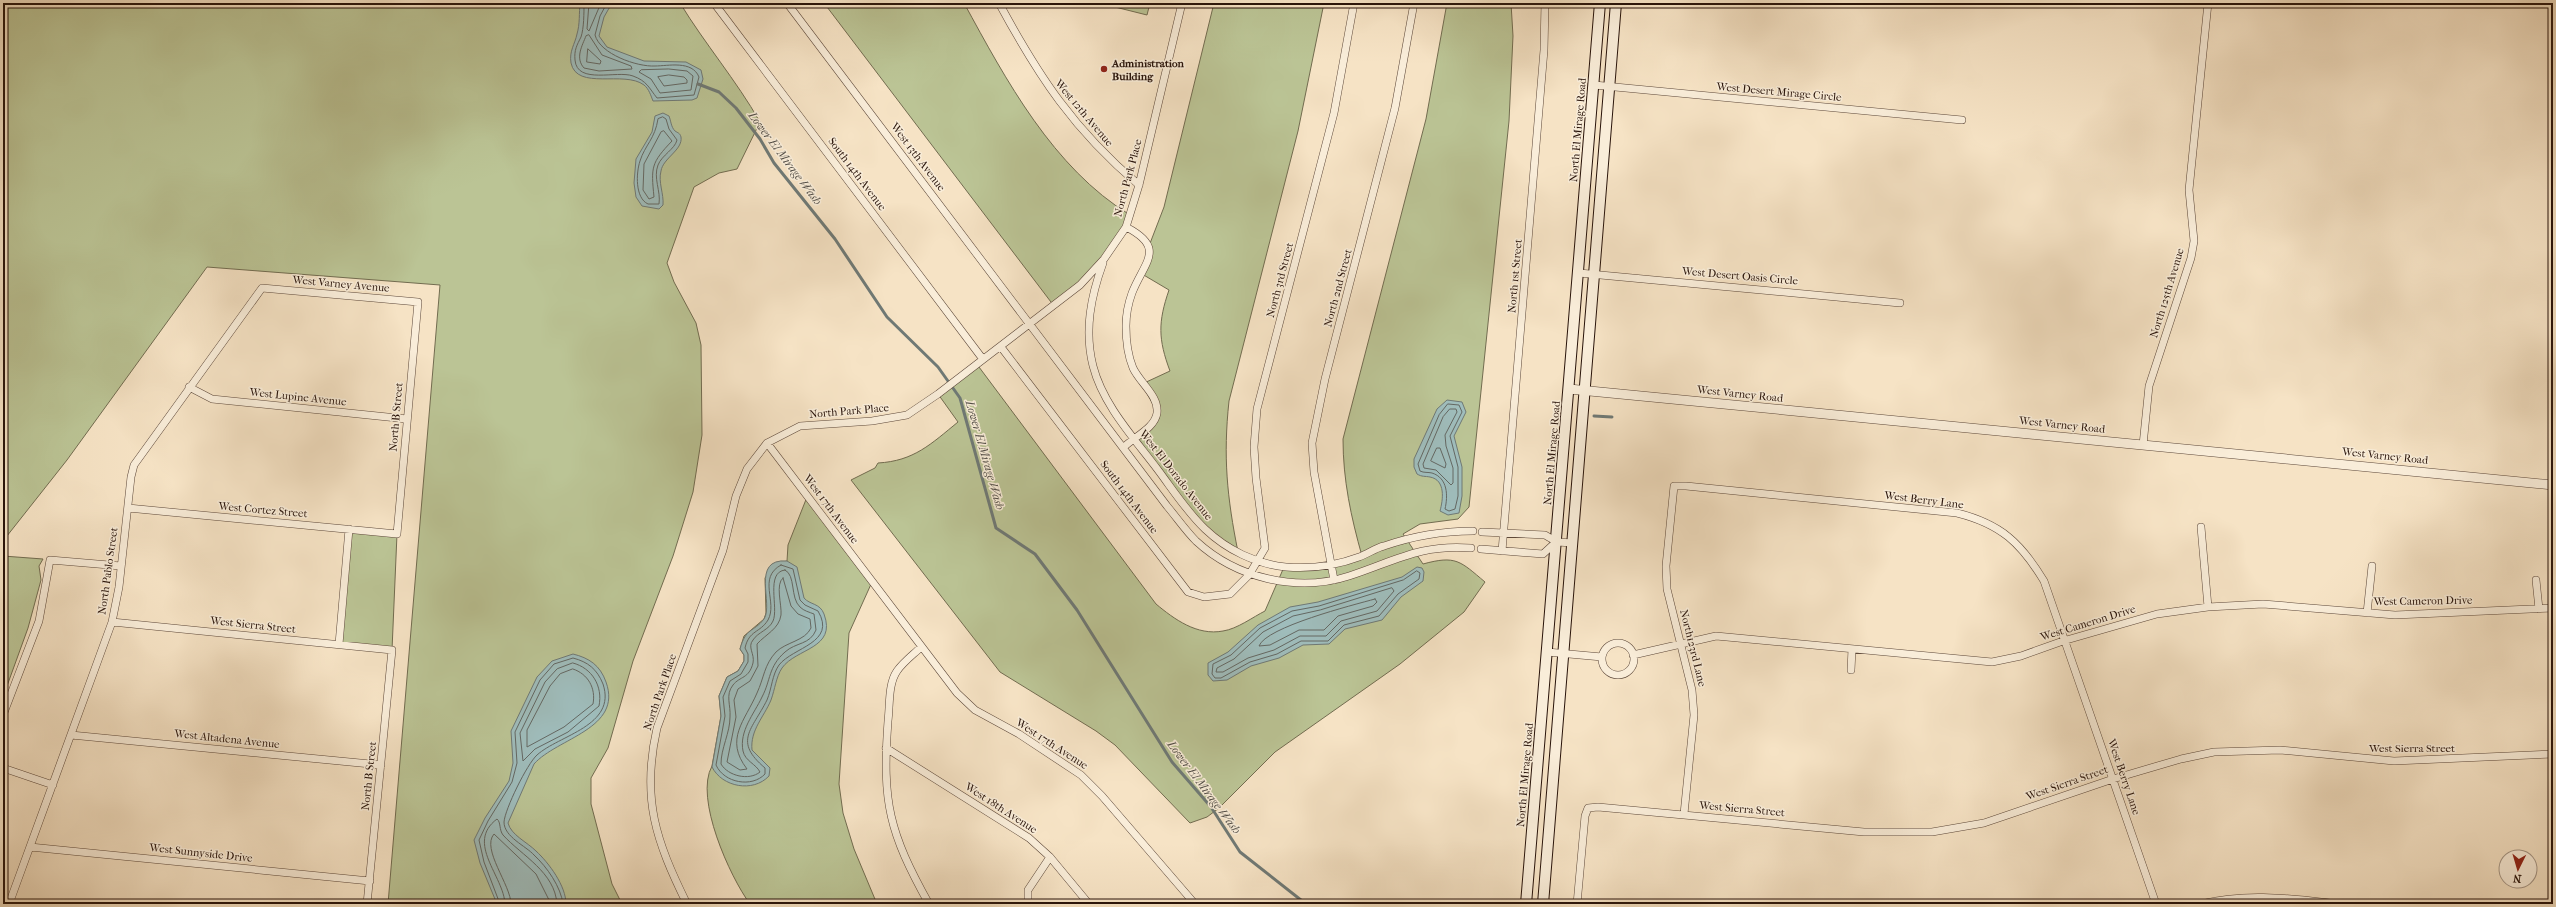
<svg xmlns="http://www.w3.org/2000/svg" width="2556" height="907" font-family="'IM FELL French Canon',serif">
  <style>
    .green { fill: #bbc495; stroke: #726c50 }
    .water { fill: #9fbdbc; stroke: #6f7975 }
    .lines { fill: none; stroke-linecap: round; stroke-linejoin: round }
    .shore { stroke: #646863; stroke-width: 1 }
    .stream { stroke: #6f7975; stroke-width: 3 }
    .minor-casing { stroke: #5c4739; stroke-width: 8 }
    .tertiary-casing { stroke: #5c4739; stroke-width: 10 }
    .secondary-casing { stroke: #28130a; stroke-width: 12 }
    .minor { stroke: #f9edd9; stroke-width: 7 }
    .tertiary { stroke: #f9edd9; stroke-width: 9 }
    .secondary { stroke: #f9edd9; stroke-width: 10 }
    .poi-dot { fill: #8f2418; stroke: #f9edd9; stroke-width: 1.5 }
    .labels { text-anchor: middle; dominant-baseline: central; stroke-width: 3; stroke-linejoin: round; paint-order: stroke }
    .poi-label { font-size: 11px; font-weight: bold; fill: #28130a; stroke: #f9edd9; text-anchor: start }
    .street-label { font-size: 11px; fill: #28130a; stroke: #f9edd9 }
    .water-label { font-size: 12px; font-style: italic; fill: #524e48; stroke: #f9edd9 }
  </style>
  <rect width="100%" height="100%" fill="#f6e3c5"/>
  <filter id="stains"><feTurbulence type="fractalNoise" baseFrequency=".005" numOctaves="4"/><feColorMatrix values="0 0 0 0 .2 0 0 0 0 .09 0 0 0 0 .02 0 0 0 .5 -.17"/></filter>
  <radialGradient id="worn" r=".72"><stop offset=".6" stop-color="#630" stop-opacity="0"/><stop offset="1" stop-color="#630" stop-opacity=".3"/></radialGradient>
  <path class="green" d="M3,3H680C705,44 736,80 760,122L737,169L719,173L694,187L667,263L674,282L696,323L701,345L702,435L693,492L673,556L633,661L608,748L591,778V804L612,884L622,904H388L440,285L207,267L67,460L3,541Z
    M824,3H964C1006,80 1053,168 1130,215L1104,259L1054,306Z
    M1099,3H1150L1147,15Z
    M1214,3H1324L1298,131L1229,401C1223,457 1227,497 1238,552L1205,530L1134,438L1152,425L1157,412L1142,384L1170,371C1158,339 1158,322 1169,290L1142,274L1149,246L1164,207Z
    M1447,3H1511L1513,36L1509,121L1469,507L1458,519L1420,524L1403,534L1423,564C1456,555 1460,561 1485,582L1464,612L1400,664L1275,752L1219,808L1207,817L1190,823L1115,745L1096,731L1000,672L851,480L875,468L878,463C914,461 931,444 958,422L938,394L976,363L1156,604C1174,619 1197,636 1223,631C1237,629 1253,617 1265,611L1284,567L1302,568L1362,556C1351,517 1343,480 1343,439L1426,119Z
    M807,497L872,582L849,633L839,784L843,813L854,849L877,904H750C730,877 694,798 712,766L721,716L719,696L727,677L738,671L744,661V655L740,649L744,636L764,619L766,613L765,578L774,564L787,561L788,545Z
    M349,529L397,534L392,650L339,644Z
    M3,556L43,559L39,566L41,580L28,628L3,697Z"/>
  <path class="water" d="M580,3H612L604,17L599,36L607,47L644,61L686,62L701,70L703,79L697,98L692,100L653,101C651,96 649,89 644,85C624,70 577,91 571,63C569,51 575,44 577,34C580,24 579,13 580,3Z
    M663,113L669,116C671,121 671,127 675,131C678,133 680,133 681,137C683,150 663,158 661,171C658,182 664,194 663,205L659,209L642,206L636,197L634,183L636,159L652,132L655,116Z
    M1447,400L1462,402L1466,412L1454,436L1462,467V496L1459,513L1448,515L1440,511C1443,500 1446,480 1430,477C1425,476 1422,477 1417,474L1414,467V459L1437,409Z
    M787,561L797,567L804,598C810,605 820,603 824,614C837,649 796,648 782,668C776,677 775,689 771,700C764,717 750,730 752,750L770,768L769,776C753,793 722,787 712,767L721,716L719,696L727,677L738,671L744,661V655L740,649C746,627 753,633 764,619C774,604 750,558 787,561Z
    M1417,567L1422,568L1424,572L1423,581L1401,597L1382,620L1345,629L1329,644L1303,645L1279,658L1251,666L1227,680L1213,681L1208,675V663L1228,652L1258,625L1290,607L1318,602L1402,577Z
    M573,654C589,658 600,665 606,682C623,729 557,738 534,764L508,823C511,835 527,842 536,851C549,863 566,886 566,904H497L480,863L474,840L485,818L509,781L513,763L511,731L537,677L552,661Z"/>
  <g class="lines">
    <path class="shore" d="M584,3C584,13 584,28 581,37C577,45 574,50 575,60C577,85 617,70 633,76C647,81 649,88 657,98L694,95L699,77C692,60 668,66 655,66C637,67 600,54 595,35L600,16L607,3
      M589,3L587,29L589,31L601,3
      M589,35L602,55L631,66L632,69L599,71L584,68C575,58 582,46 586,36Z
      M588,49L601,61L600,64L587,62Z
      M669,69L687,71L693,76L691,90L660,93L651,79L639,72L641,70Z
      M669,75L684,77L687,80V83L664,86L658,77Z
      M663,117L666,119L669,129L677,140C675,149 662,155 658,165C653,178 661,191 659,204H648C635,198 636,173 640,161C645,145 655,139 658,119Z
      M664,131L672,141C651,163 651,167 654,197L649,199L643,190L644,164L661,132Z
      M1448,404L1459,405L1462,412L1450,436L1458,467V496L1455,509L1449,511L1445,509C1448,496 1448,478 1432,473C1428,472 1424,473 1420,471L1418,464L1439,415Z
      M1450,409H1456L1457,412L1445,435L1446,446L1453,468V483L1451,485L1436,470L1424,468L1423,464L1443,417Z
      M1437,448H1440L1446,464L1445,468L1431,461Z
      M781,565L793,569L800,600L805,605L818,611C837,643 793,647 779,665C772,675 772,688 767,700C752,730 733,741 765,768V774C752,788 724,783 716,765L725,716L723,697L730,681L741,674L748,662V654L745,648C749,630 760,633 768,620C778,602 757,578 781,565Z
      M785,570C796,575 790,598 800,607C804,611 809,612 814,614L816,630C810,645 796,642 785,652C768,667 771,680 762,697C754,714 739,731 743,751C745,761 756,764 760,772C749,781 728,776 721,764C721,748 730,733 730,717C731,705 725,695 733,685C740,676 749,679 753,663C755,654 747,647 753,640C758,632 769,630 773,621C779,608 765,572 785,570Z
      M1417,571L1420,573L1419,579L1398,594L1379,616L1344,625L1328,641H1301L1277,654L1250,662L1221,678H1215L1212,674L1213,664L1231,655L1260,628L1292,611L1319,606L1403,580Z
      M783,578L791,606L798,614L810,619L811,628C805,641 786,642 776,652C764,665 764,678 757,693C745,721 724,739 747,769L740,770L727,762L736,717L734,700L738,689L750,681L758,666L757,644C766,634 779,629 781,615C782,605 775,584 783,578Z
      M1392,588L1394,591L1377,611L1341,621L1326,636H1300L1274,650L1248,658L1223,672H1216L1217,668L1234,659L1263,632L1293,616L1320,610Z
      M1375,599L1377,602L1373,606L1338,616L1324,630H1299L1270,645L1259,646C1266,627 1353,605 1375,599Z
      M573,663C592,668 603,686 599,706L568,732L535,749L523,761L520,733L545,682L557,669Z
      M573,669C588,674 596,688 593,704L564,727L527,747V730L550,686L560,674Z
      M500,904L484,862L479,840L488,821L512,782L517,763L515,732L540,680L554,664L573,658C588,662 597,669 603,684C617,726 559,735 537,755C527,764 505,809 504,822C504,837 526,846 534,855C547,867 561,887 563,904
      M505,904C504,876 465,843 497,819C501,822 499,830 503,835C522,856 555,872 557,904
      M511,904C511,885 481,849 494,834L536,874L551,904"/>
    <path class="stream" d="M698,84L719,92L736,108L760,139L774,163L835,239L887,317L938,367L960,398L996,528L1035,554L1077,610L1172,762L1211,807L1240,852L1306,904
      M1594,416L1612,417"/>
    <g class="minor-casing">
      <path id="minor" d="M714,3L982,358
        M787,3L1167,506C1177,518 1186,531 1196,541C1236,578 1297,593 1349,576C1395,561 1420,544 1471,548
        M999,3C1039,77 1074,130 1139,185
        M1594,85L1962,120
        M1103,263C1091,296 1084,330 1093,366C1103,405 1134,438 1158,470C1173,490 1187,512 1205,529C1227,550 1256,564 1286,567C1311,569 1335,566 1359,557C1368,554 1375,548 1384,546C1413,536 1442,531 1473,531
        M1579,273L1900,303
        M1001,347L1188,592L1204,597L1230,594L1249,575L1265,548L1256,478L1254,447L1257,409L1334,113L1354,3
        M189,387L212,399L407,419
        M767,443L957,693L975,710L1019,734L1081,775L1102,796L1195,904
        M2143,445L2149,386L2191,258L2194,241L2189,190L2208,3
        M1124,447C1134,437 1155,428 1157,413C1159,396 1140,383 1133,368C1128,356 1126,339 1126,326C1126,315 1128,304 1132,293C1144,262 1167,248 1126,227
        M2201,527L2208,607
        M1482,532L1545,535L1557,542L1573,543
        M1481,549L1543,554L1556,542
        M1502,551L1544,50L1545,3
        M1334,580L1314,472L1312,443L1325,379L1395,108L1414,3
        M2536,580L2539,609
        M2367,613L2372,566
        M112,622L392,650L367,904
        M1602 659a16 16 0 1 1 32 0a16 16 0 1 1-32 0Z
        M339,644L349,529
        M921,647C914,654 903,662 897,671C888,684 890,705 888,721C882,803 889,832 929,904
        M1547,652L1602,657
        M1633,655L1716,636L1992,662L2021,656L2063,641L2157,614L2208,607L2263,604L2395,615L2553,608
        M1851,670L1852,649
        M3,715L39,621L50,560L121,566
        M71,735L381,765
        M886,748L1029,838L1050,857L1089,904
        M3,768L53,785
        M1684,814L1694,715L1692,690L1667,589L1666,566L1674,486H1686L1957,513C2001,524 2021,543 2044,581L2156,904
        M30,847L370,881
        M9,904L112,622L119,587L131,477L134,465L262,288L418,302L397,534L128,508
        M687,904C656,841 641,799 657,728L723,550L736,496L747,469L767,443L800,426L872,421L907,415L938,394L1080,285L1104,259L1126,227L1139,185L1182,3
        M1028,904V890L1050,857
        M1577,904L1585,816L1588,808L1598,807L1864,832H1932L1984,823L2113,779L2181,759L2214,752L2280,750L2394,761L2553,754
        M2201,904C2248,892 2293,899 2340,904
        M2480,904H2517"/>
    </g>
    <g class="tertiary-casing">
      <path id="tertiary" d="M1569,389L2553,485"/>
    </g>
    <g class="secondary-casing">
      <path id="secondary" d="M1526,904L1600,3
        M1543,904L1616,3"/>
    </g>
    <use href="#minor" class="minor"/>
    <use href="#tertiary" class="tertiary"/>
    <use href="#secondary" class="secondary"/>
  </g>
  <circle class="poi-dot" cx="1104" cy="69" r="4"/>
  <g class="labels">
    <g class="poi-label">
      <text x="1112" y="63">Administration<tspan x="1112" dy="13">Building</tspan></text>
    </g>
    <g class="street-label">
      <text transform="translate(1779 92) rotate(5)">West Desert Mirage Circle</text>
      <text transform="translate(1084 113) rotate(50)">West 12th Avenue</text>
      <text transform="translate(1578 130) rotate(-85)">North El Mirage Road</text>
      <text transform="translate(918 157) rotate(53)">West 13th Avenue</text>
      <text transform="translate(857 174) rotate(53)">South 14th Avenue</text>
      <text transform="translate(1128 178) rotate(-75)">North Park Place</text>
      <text transform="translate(1515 276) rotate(-85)">North 1st Street</text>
      <text transform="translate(1740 276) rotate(5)">West Desert Oasis Circle</text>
      <text transform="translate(1280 280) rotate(-75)">North 3rd Street</text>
      <text transform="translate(341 284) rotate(5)">West Varney Avenue</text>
      <text transform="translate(1338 288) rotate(-75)">North 2nd Street</text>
      <text transform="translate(2167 293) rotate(-73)">North 125th Avenue</text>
      <text transform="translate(1740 394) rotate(6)">West Varney Road</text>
      <text transform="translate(298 397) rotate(6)">West Lupine Avenue</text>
      <text transform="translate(849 411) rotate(-5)">North Park Place</text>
      <text transform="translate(396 417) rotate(-85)">North B Street</text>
      <text transform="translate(2062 425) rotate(6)">West Varney Road</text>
      <text transform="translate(1552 453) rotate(-85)">North El Mirage Road</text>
      <text transform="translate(2385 456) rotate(6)">West Varney Road</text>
      <text transform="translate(1176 475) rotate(52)">West El Dorado Avenue</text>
      <text transform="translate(1129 497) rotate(53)">South 14th Avenue</text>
      <text transform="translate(1924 500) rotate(7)">West Berry Lane</text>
      <text transform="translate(831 509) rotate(53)">West 17th Avenue</text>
      <text transform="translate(263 510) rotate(5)">West Cortez Street</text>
      <text transform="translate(108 571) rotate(-82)">North Pablo Street</text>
      <text transform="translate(2423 601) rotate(-1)">West Cameron Drive</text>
      <text transform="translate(2088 623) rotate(-17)">West Cameron Drive</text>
      <text transform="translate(253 625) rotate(6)">West Sierra Street</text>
      <text transform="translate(1693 648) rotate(76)">North123rd Lane</text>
      <text transform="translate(660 692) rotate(-71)">North Park Place</text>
      <text transform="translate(227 739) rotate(6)">West Altadena Avenue</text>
      <text transform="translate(1052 744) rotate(33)">West 17th Avenue</text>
      <text x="2412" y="748">West Sierra Street</text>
      <text transform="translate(1525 775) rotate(-85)">North El Mirage Road</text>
      <text transform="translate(369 776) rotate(-84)">North B Street</text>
      <text transform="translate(2124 777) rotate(71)">West Berry Lane</text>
      <text transform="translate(2067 783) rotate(-19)">West Sierra Street</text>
      <text transform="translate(1001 808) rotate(33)">West 18th Avenue</text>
      <text transform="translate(1742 809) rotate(5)">West Sierra Street</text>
      <text transform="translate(201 853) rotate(6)">West Sunnyside Drive</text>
    </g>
    <g class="water-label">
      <text transform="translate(785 158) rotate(53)">Lower El Mirage Wash</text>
      <text transform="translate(985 455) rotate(74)">Lower El Mirage Wash</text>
      <text transform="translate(1204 787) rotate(53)">Lower El Mirage Wash</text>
    </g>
  </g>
  <rect width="2556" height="907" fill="none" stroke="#f6e3c5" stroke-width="16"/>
  <rect x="4" y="4" width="2548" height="899" fill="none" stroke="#28130a" stroke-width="2"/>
  <rect x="8" y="8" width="2540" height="891" fill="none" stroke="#28130a"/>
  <g transform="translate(2518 869) rotate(185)"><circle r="19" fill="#f9edd9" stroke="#a59686"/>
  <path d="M0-3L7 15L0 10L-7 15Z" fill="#8f2418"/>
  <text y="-6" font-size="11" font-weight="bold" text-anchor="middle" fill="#28130a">N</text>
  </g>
  <rect width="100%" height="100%" filter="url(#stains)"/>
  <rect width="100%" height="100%" fill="url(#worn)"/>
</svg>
